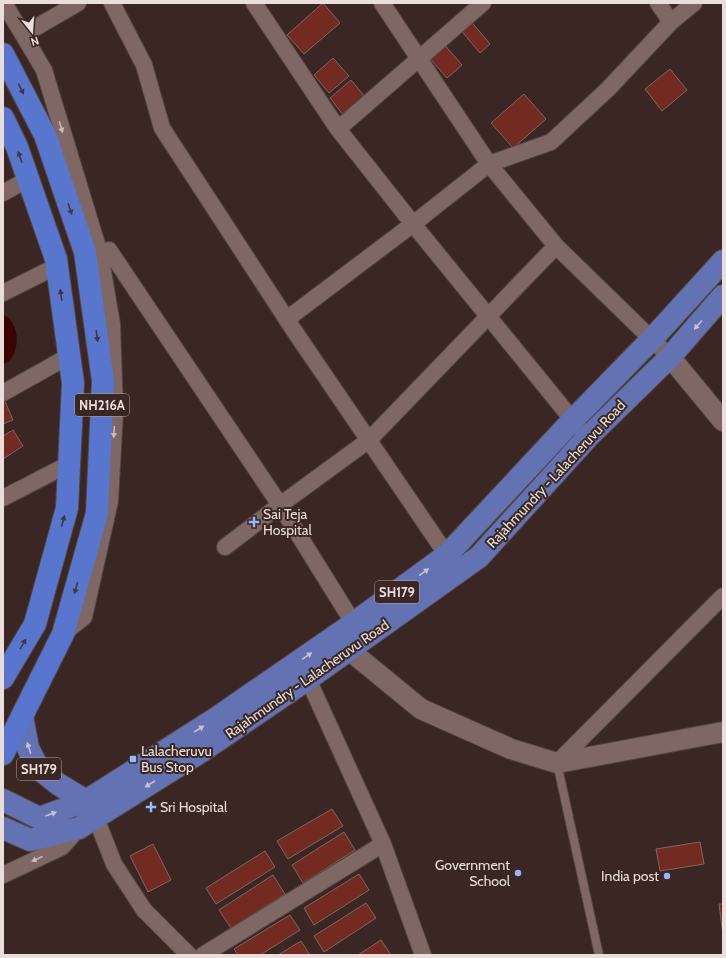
<svg xmlns="http://www.w3.org/2000/svg" width="726" height="958" font-family="Cabin,sans-serif">
  <style>
    .lines { fill: none; stroke-linecap: round; stroke-linejoin: round }
    .canal { stroke: #3b0401; stroke-width: 17 }
    .building { fill: #732a20; stroke: #7e6763 }
    .service-casing { stroke: #554542; stroke-width: 10 }
    .minor-casing { stroke: #554542; stroke-width: 18 }
    .tertiary-casing { stroke: #554542; stroke-width: 22 }
    .primary-casing { stroke: #554542; stroke-width: 24 }
    .trunk-casing { stroke: #554542; stroke-width: 24 }
    .service { stroke: #7f6864; stroke-width: 8 }
    .minor { stroke: #7f6864; stroke-width: 16 }
    .tertiary { stroke: #7f6864; stroke-width: 20 }
    .primary { stroke: #6272b3; stroke-width: 22 }
    .trunk { stroke: #5876ce; stroke-width: 22 }
    .oneway { fill: #403745 }
    .oneway2 { fill: #cabab7 }
    .oneway3 { fill: #c8c2d0 }
    .poi-dot { fill: #97b6fd; stroke: #3a2723; stroke-width: 1.5 }
    .labels { text-anchor: middle; dominant-baseline: central; stroke-width: 4; stroke-linejoin: round; paint-order: stroke }
    .shield { fill: #3a2723; stroke: #b5a6a3; stroke-width: 1 }
    .shield-label { font-size: 13px; font-weight: bold; fill: #eaddda }
    .street-label { font-size: 14px; fill: #eaddda; stroke: #3a2723 }
    .poi-label { font-size: 14px; fill: #eaddda; stroke: #3a2723; text-anchor: start }
  </style>
  <rect width="100%" height="100%" fill="#3a2723"/>
  <g class="lines">
    <path class="canal" d="M3,324C10,333 10,346 3,355"/>
  </g>
  <path class="building" d="M323,3L340,23L304,54L287,35Z
    M469,19L490,44L480,53L459,28Z
    M442,42L462,65L447,78L427,55Z
    M333,58L349,76L329,93L314,75Z
    M670,69L687,90L662,111L645,89Z
    M351,80L366,98L344,116L330,98Z
    M524,94L546,119L513,148L491,123Z
    M3,399H4L13,420L3,424Z
    M13,430L23,446L3,459V436Z
    M332,809L343,826L288,859L277,841Z
    M344,832L355,850L303,883L292,865Z
    M700,842L704,864L660,871L656,849Z
    M153,844L171,880L148,892L130,856Z
    M265,851L275,867L216,904L206,888Z
    M359,874L369,890L314,925L304,908Z
    M273,875L285,894L231,928L219,910Z
    M366,903L376,918L324,952L314,936Z
    M719,904H723V935Z
    M290,915L300,930L260,955H238L234,949Z
    M381,940L391,955H358Z
    M301,941L310,955H278Z"/>
  <g class="lines">
    <g class="service-casing">
      <path id="service" d="M557,763L599,955"/>
    </g>
    <g class="minor-casing">
      <path id="minor" d="M4,3L44,70L100,254L112,324L115,411L110,501L84,617L63,634
        M112,3L144,65L162,128L293,329L453,564
        M254,3L338,129L413,224L489,164L556,246L670,357
        M382,3L489,164L551,142L608,89L671,22L694,3
        M658,3L671,22
        M23,35L78,3
        M338,129L483,3
        M3,193L28,179
        M100,254L109,250L280,505L359,632
        M3,293L57,266
        M287,319L413,224L580,429
        M3,393L69,356
        M3,498L69,464
        M225,547L280,505L369,440L556,246
        M308,679L383,844L423,955
        M557,763L723,596
        M96,818L114,864L144,910L189,955
        M3,875L62,847L79,828
        M203,955L383,844"/>
    </g>
    <g class="tertiary-casing">
      <path id="tertiary" d="M670,357L723,421
        M349,650L421,709L511,749L557,763L723,732"/>
    </g>
    <g class="primary-casing">
      <path id="primary" d="M22,716L28,748L38,768L58,784L86,801
        M3,800L39,818L86,801L215,719L354,623L447,555L573,420L652,339L723,261
        M3,828L30,840L79,828L202,751L308,679L479,557L587,438L670,357L723,296"/>
    </g>
    <g class="trunk-casing">
      <path id="trunk" d="M3,54L45,135L85,252L103,381L97,513L63,634L3,754
        M3,118L17,147L56,259L73,383L67,508L35,624L3,678"/>
    </g>
    <use href="#service" class="service"/>
    <use href="#minor" class="minor"/>
    <use href="#tertiary" class="tertiary"/>
    <use href="#primary" class="primary"/>
    <use href="#trunk" class="trunk"/>
  </g>
  <defs><path id="oneway-solid" d="M-6-.8H1V-3.2L6.5 0L1 3.2V.8H-6Z"/></defs>
  <g class="oneway">
    <use href="#oneway-solid" transform="translate(21 89) rotate(63)"/>
    <use href="#oneway-solid" transform="translate(20 157) rotate(-109)"/>
    <use href="#oneway-solid" transform="translate(70 209) rotate(71)"/>
    <use href="#oneway-solid" transform="translate(61 295) rotate(-98)"/>
    <use href="#oneway-solid" transform="translate(97 336) rotate(82)"/>
    <use href="#oneway-solid" transform="translate(63 521) rotate(-75)"/>
    <use href="#oneway-solid" transform="translate(76 588) rotate(105)"/>
    <use href="#oneway-solid" transform="translate(23 644) rotate(-60)"/>
  </g>
  <g class="oneway2">
    <use href="#oneway-solid" transform="translate(61 127) rotate(73)"/>
    <use href="#oneway-solid" transform="translate(114 432) rotate(93)"/>
    <use href="#oneway-solid" transform="translate(37 859) rotate(154)"/>
  </g>
  <g class="oneway3">
    <use href="#oneway-solid" transform="translate(698 325) rotate(131)"/>
    <use href="#oneway-solid" transform="translate(424 572) rotate(-36)"/>
    <use href="#oneway-solid" transform="translate(307 656) rotate(-34)"/>
    <use href="#oneway-solid" transform="translate(199 729) rotate(-32)"/>
    <use href="#oneway-solid" transform="translate(29 748) rotate(-108)"/>
    <use href="#oneway-solid" transform="translate(150 784) rotate(148)"/>
    <use href="#oneway-solid" transform="translate(51 814) rotate(-20)"/>
  </g>
  <g class="poi-dot">
    <path d="M252 516h4v4h4v4h-4v4h-4v-4h-4v-4h4z"/>
    <rect x="129" y="755" width="8" height="8" rx="2"/>
    <path d="M149 801h4v4h4v4h-4v4h-4v-4h-4v-4h4z"/>
    <circle cx="518" cy="873" r="4"/>
    <circle cx="667" cy="876" r="4"/>
  </g>
  <g class="labels">
    <g class="shield">
      <rect x="75" y="394" width="54" height="22" rx="3"/>
      <rect x="375" y="581" width="44" height="22" rx="3"/>
      <rect x="17" y="758" width="44" height="22" rx="3"/>
    </g>
    <g class="shield-label">
      <text x="102" y="405">NH216A</text>
      <text x="397" y="592">SH179</text>
      <text x="39" y="769">SH179</text>
    </g>
    <g class="street-label">
      <text transform="translate(556 474) rotate(-47)">Rajahmundry - Lalacheruvu Road</text>
      <text transform="translate(307 679) rotate(-35)">Rajahmundry - Lalacheruvu Road</text>
    </g>
    <g class="poi-label">
      <text x="263" y="514">Sai Teja<tspan x="263" dy="16">Hospital</tspan></text>
      <text x="141" y="751">Lalacheruvu<tspan x="141" dy="16">Bus Stop</tspan></text>
      <text x="160" y="807">Sri Hospital</text>
      <text x="510" y="865" text-anchor="end">Government<tspan x="510" dy="16">School</tspan></text>
      <text x="659" y="876" text-anchor="end">India post</text>
    </g>
  </g>
  <rect width="726" height="958" fill="none" stroke="#eaddda" stroke-width="8"/>
  <g transform="translate(32 32) rotate(163)" stroke="#3a2723" stroke-width="3" paint-order="stroke">
  <path d="M0-3L7 15L0 10L-7 15Z" fill="#eaddda"/>
  <text y="-6" font-size="11" font-weight="bold" text-anchor="middle" fill="#eaddda">N</text>
  </g>
</svg>
